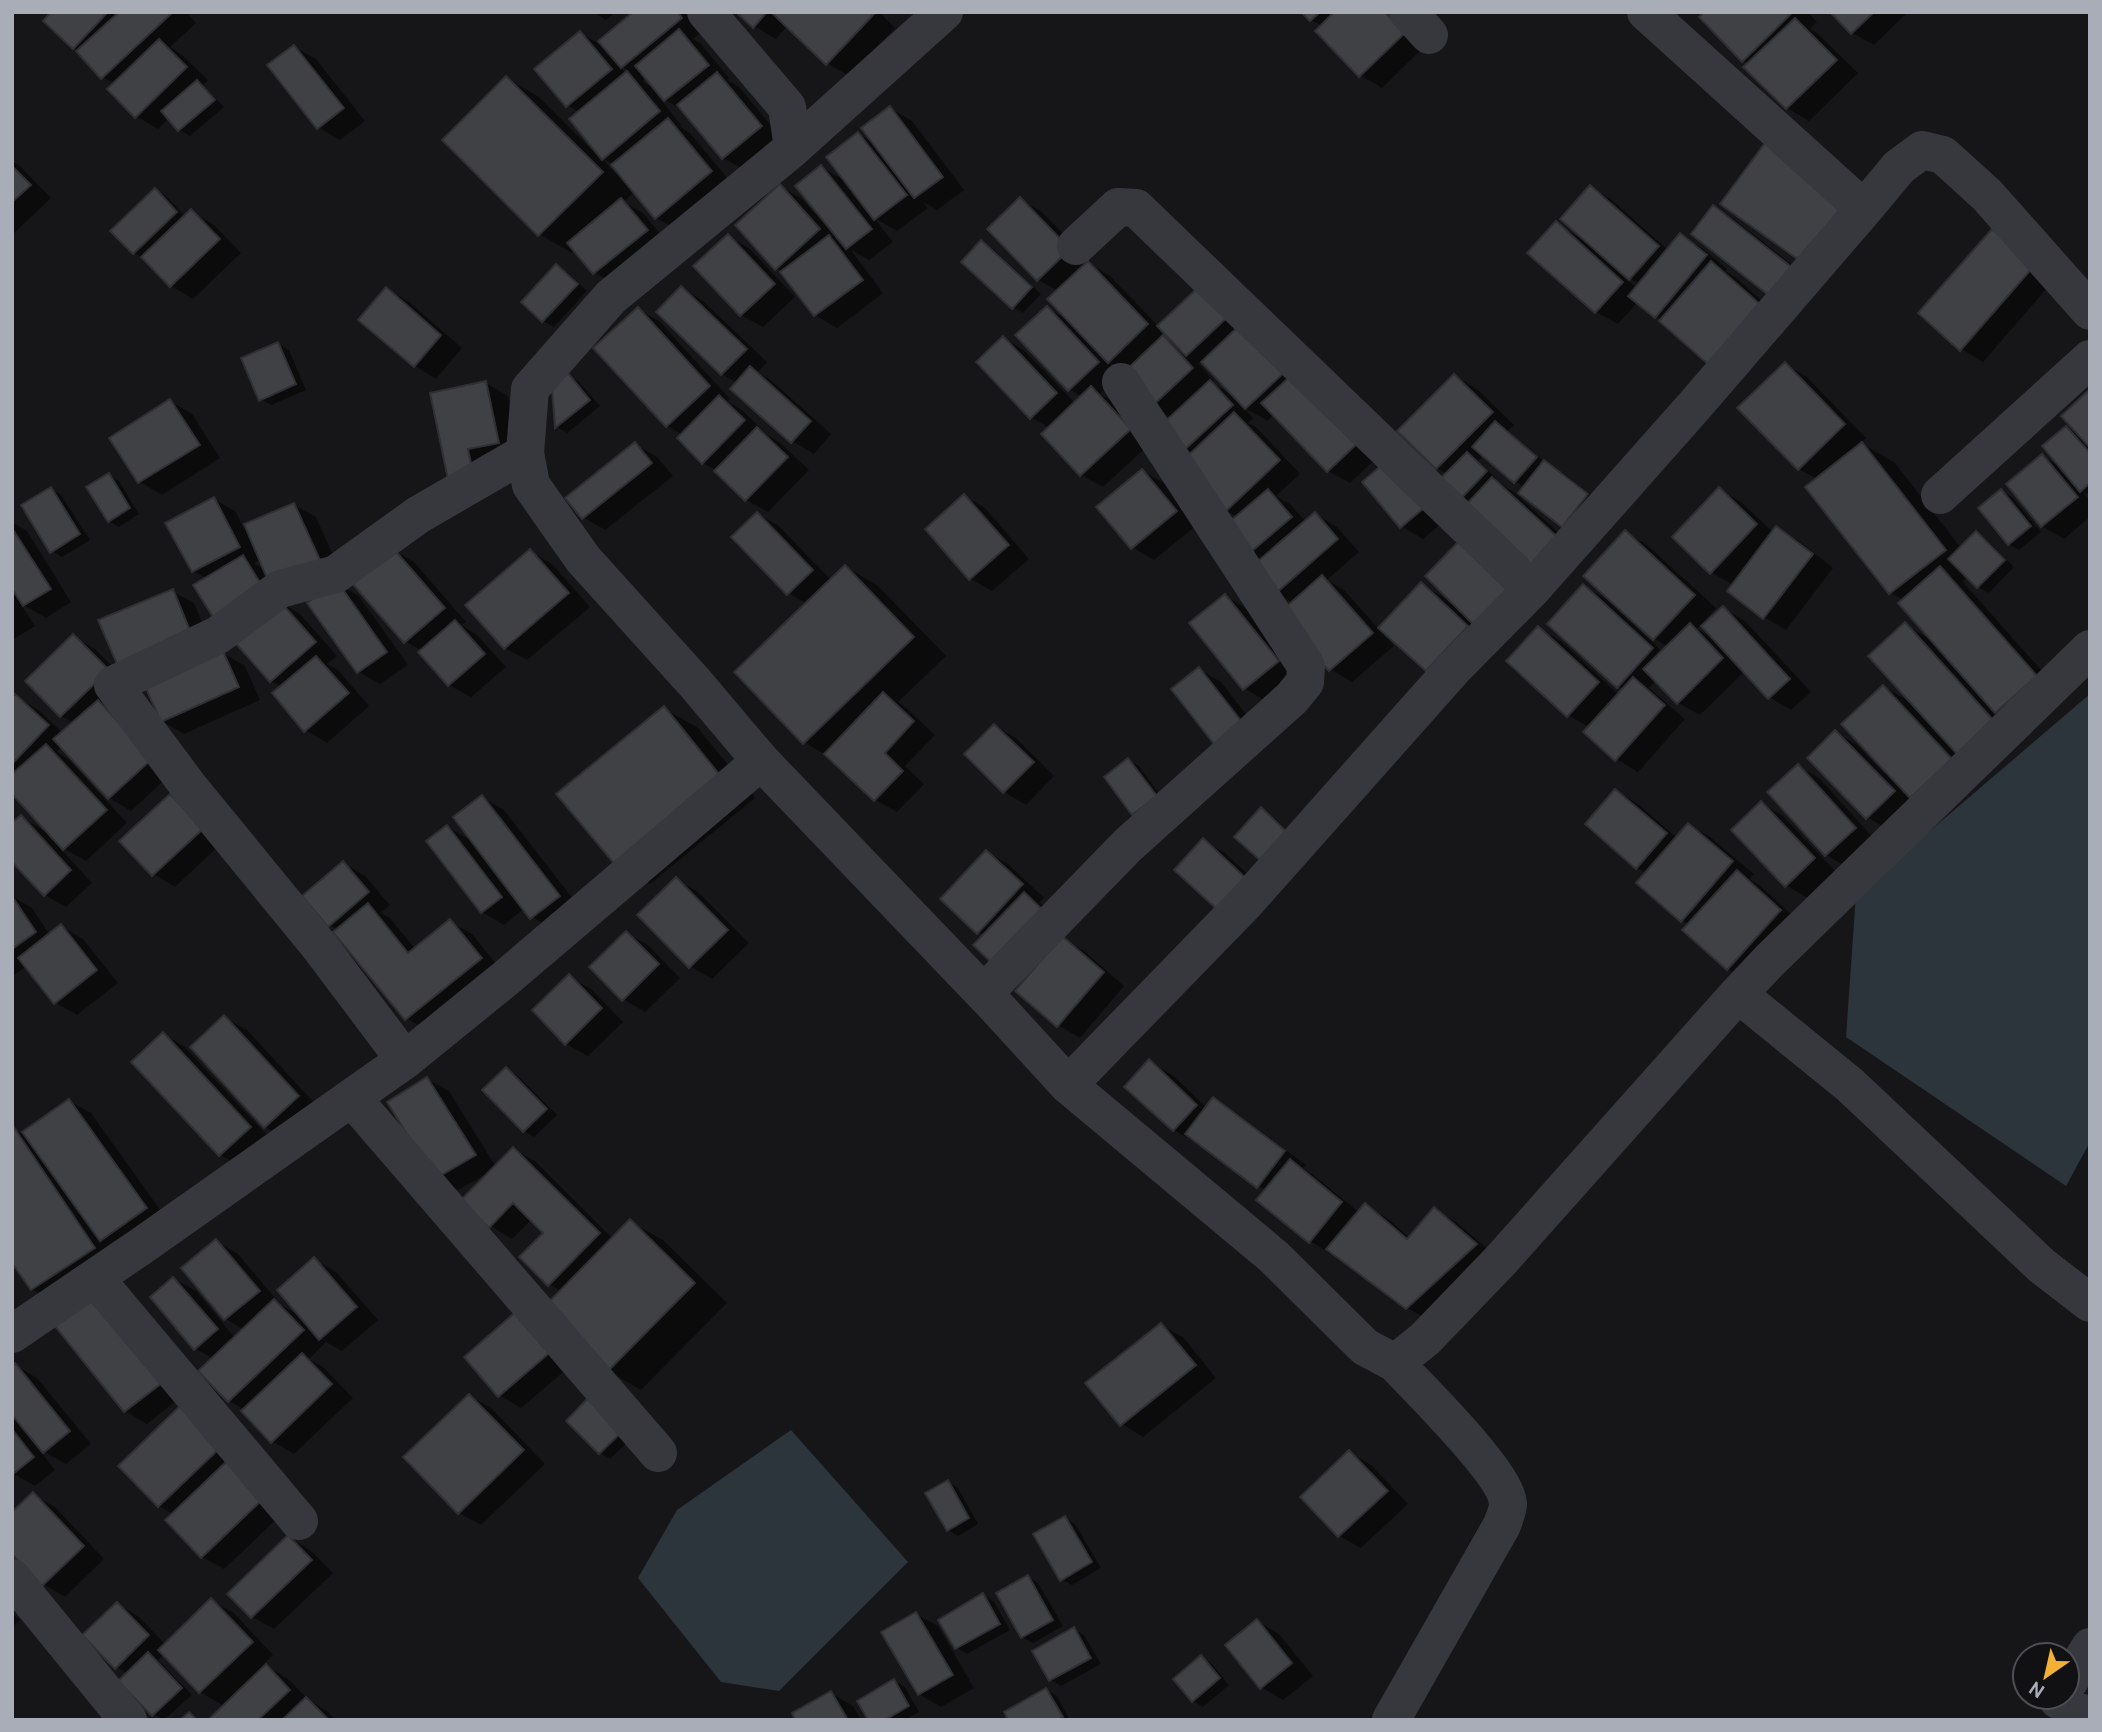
<svg xmlns="http://www.w3.org/2000/svg" width="2102" height="1732" font-family="Cabin,sans-serif">
  <style>
    .water { fill: #2c353c }
    .shadow { fill: #0007; fill-rule: evenodd }
    .building { fill: #404145; stroke: #303034; stroke-width: 2 }
    .lines { fill: none; stroke-linecap: round; stroke-linejoin: round }
    .minor { stroke: #37383d; stroke-width: 38 }
  </style>
  <rect width="100%" height="100%" fill="#161618"/>
  <path class="water" d="M2090,694V1142L2066,1186L1846,1037L1856,894Z
    M791,1430L908,1562L779,1691L721,1682L638,1578L677,1510Z"/>
  <path class="shadow" d="M54,12H186L196,23L170,47L181,54L208,80L203,86L224,107L190,136L179,130L169,118L158,129L136,116L115,84L102,77L79,51L74,48Z
    M593,12H615L606,20Z
    M635,12H687L703,31L693,39L701,44L729,78L727,80L739,87L783,140L745,170L723,158L683,110L665,100L647,77L642,81L651,87L681,125L679,126L690,133L733,185L678,230L656,218L634,192L624,202L643,213L668,243L616,285L594,272L575,250L572,253L539,234L506,78L539,97L597,155L599,153L580,113L567,105L580,33L598,43ZM619,65L629,71L626,74ZM601,157L614,165L619,173L617,175Z
    M738,12H879L895,28L849,76L827,63L788,25L776,39L754,26Z
    M1304,12H1392L1425,46L1382,88L1360,75L1322,26L1311,20Z
    M1696,12H1808L1817,22L1810,29L1817,33L1858,73L1809,121L1787,108L1749,64L1743,61L1703,16Z
    M1832,12H1908L1874,45L1852,33Z
    M294,47L316,59L365,121L340,140L318,127Z
    M890,108L912,121L964,190L937,210L922,201L928,208L897,231L874,218L893,242L869,260L851,250L883,293L837,328L815,315L782,271L776,268L780,186L802,199L820,219L822,217L821,167L846,181L859,134L875,144Z
    M12,161L19,165L51,198L12,235Z
    M1591,188L1612,200L1668,250L1681,235L1702,248L1727,269L1725,271L1734,276L1782,319L1662,320L1638,302L1618,324L1596,312L1556,224L1582,239ZM1625,276L1640,284L1637,288L1624,277Z
    M155,190L166,196L186,217L191,212L213,224L241,253L193,299L171,286L145,259L134,253Z
    M1020,199L1042,212L1091,262L1089,263L1110,276L1159,327L1205,283L1381,454L1350,483L1328,471L1274,414L1268,421L1244,408L1253,418L1248,423L1256,427L1300,474L1276,496L1290,504L1306,522L1315,514L1337,527L1359,552L1327,580L1344,590L1394,646L1352,682L1330,669L1293,603L1276,593L1247,555L1238,517L1226,511L1183,450L1171,418L1151,407L1126,372L1109,362L1120,375L1100,394L1113,401L1152,442L1103,487L1081,475L1049,428L1031,417L1004,338L1025,351L1076,404L1083,397L1069,389L1047,308L1068,320L1058,291L1038,280ZM1196,361L1208,367L1232,395L1212,383L1214,381Z
    M1713,207L1735,220L1819,286L1693,233Z
    M1992,232L2055,279L1983,362L1961,349Z
    M728,236L750,249L795,297L763,327L741,315Z
    M981,242L992,248L1041,294L1023,313L1013,307Z
    M556,266L567,272L587,291L554,327L543,321Z
    M682,288L703,301L767,362L758,372L772,381L831,434L814,454L792,441L737,383L722,374Z
    M387,289L409,302L462,348L436,379L415,366Z
    M638,309L660,322L730,399L728,402L742,410L766,434L779,442L809,470L768,512L746,500L717,471L703,463L679,438L683,435L667,426Z
    M278,344L289,350L306,390L271,405L260,399Z
    M1785,364L1807,377L1866,438L1861,443L1895,463L1961,548L1976,533L1986,539L2014,567L1989,593L1978,587L1968,577L1962,581L2058,689L2018,724L1993,709L2014,734L1954,750L1973,772L1907,794L1915,804L1889,830L1867,817L1835,732L1857,745L1885,774L1888,771L1884,687L1912,703L1905,625L1932,640L1904,600L1891,593L1807,487L1817,479L1799,469Z
    M568,375L578,381L600,406L567,433L557,427L553,388Z
    M1455,376L1477,389L1514,425L1508,431L1547,464L1566,475L1608,508L1585,538L1484,455L1478,461L1496,478L1494,480L1514,492L1585,557L1467,509L1447,474L1437,468Z
    M486,383L508,396L521,455L449,478Z
    M2090,392V495L2083,492L2090,500V517L2064,539L2042,526L2008,485L2042,456L2061,467L2066,428L2080,435Z
    M170,401L192,414L220,458L162,495L140,482L112,438Z
    M635,444L657,457L673,476L605,530L583,517Z
    M1142,471L1164,483L1198,524L1154,560L1132,547Z
    M109,475L119,481L139,514L119,527L109,521Z
    M1364,482L1450,516L1423,539L1401,526Z
    M51,489L61,495L90,540L62,557L52,551Z
    M1720,489L1741,502L1774,533L1777,529L1799,541L1833,568L1786,630L1764,617L1733,585L1711,572Z
    M2001,491L2012,497L2041,532L2019,550L2009,544Z
    M965,496L986,509L1029,559L992,591L971,579Z
    M214,499L236,512L243,527L294,505L316,517L341,573L282,603L300,614L337,656L327,664L338,670L369,706L327,743L305,730L282,687L271,681L208,579L193,571ZM261,559L266,570L254,563Z
    M758,514L779,526L832,581L846,567L878,586L946,656L898,702L905,707L935,735L905,766L924,784L897,812L876,800L831,758L804,742L807,604L788,593Z
    M12,522L27,531L71,602L46,618L20,603L35,626L12,640Z
    M1625,532L1647,545L1716,608L1697,629L1716,640L1723,608L1745,621L1811,692L1791,710L1769,697L1745,671L1700,715L1678,703L1656,681L1649,688L1685,719L1638,772L1616,759L1590,728L1568,715L1539,629L1561,641L1619,695L1624,690L1618,686L1584,587L1606,599L1663,652L1668,647L1655,639L1586,575Z
    M392,549L414,562L466,622L461,625L477,635L506,667L471,697L449,685L422,651L405,641Z
    M530,551L552,564L590,607L527,660L505,648Z
    M337,583L359,596L408,665L380,684L359,672Z
    M1422,585L1443,597L1451,604L1453,602L1472,622L1471,623L1489,640L1449,683Z
    M172,591L194,603L212,646L101,620Z
    M1225,596L1247,609L1300,674L1266,701L1245,689L1192,623Z
    M74,637L95,649L130,684L172,773L131,811L109,798L62,746L57,752L68,759L127,823L86,861L57,845L92,883L66,907L45,895L21,817L50,834L17,772L12,769V699L15,696L37,709L63,733L74,723L61,716L27,682Z
    M223,653L245,666L260,700L184,734L162,721Z
    M1199,669L1221,682L1262,735L1215,743Z
    M664,709L697,727L755,798L650,884L618,865Z
    M994,726L1016,738L1054,776L1026,805L1004,792L966,754Z
    M1128,760L1139,766L1166,803L1143,819L1133,813Z
    M1798,766L1820,779L1877,842L1848,868L1826,855Z
    M1616,791L1638,804L1677,838L1689,825L1710,837L1754,874L1750,879L1759,885L1802,924L1749,982L1728,969L1689,925L1682,920L1647,873L1637,868L1587,824Z
    M482,797L504,810L581,909L554,930L532,917L525,908L504,925L482,912L447,827L474,842Z
    M1761,803L1783,816L1836,872L1807,898L1786,885Z
    M192,809L223,842L175,887L153,874Z
    M1261,810L1272,816L1306,848L1281,874Z
    M1204,841L1225,853L1270,895L1243,924Z
    M986,852L1008,864L1044,898L1039,903L1047,907L984,936L978,932Z
    M343,863L365,876L390,905L381,913L390,918L416,950L450,922L472,934L502,971L428,1031L406,1018L338,930L329,925Z
    M676,879L698,892L749,943L712,979L690,966Z
    M12,896L32,908L50,935L61,926L83,939L118,983L77,1015L56,1003L27,966L12,976Z
    M626,933L648,945L680,978L645,1012L623,999Z
    M1063,939L1084,951L1124,986L1080,1038L1058,1025Z
    M569,977L591,989L623,1022L588,1056L566,1044Z
    M225,1018L247,1030L320,1109L287,1139L265,1127Z
    M163,1034L185,1047L271,1140L242,1167L220,1155Z
    M1149,1062L1171,1074L1207,1108L1213,1100L1235,1112L1306,1165L1303,1168L1312,1174L1360,1213L1366,1206L1387,1218L1410,1238L1434,1210L1456,1222L1498,1258L1429,1320L1407,1308L1333,1252L1331,1254L1310,1241L1266,1191L1197,1141L1196,1143L1174,1130L1127,1086Z
    M507,1069L517,1075L557,1115L534,1137L524,1131Z
    M427,1079L449,1091L496,1167L513,1149L535,1161L613,1239L630,1222L663,1240L727,1303L641,1390L608,1371L562,1292L549,1284L546,1233L532,1219L512,1239L491,1226L488,1173L458,1190L437,1178Z
    M69,1101L91,1113L168,1221L65,1308L32,1289L12,1259V1129L22,1134Z
    M216,1241L238,1254L281,1305L300,1316L314,1259L336,1272L378,1320L342,1351L326,1342L309,1359L324,1368L353,1398L294,1454L272,1441L245,1410L229,1401L201,1371L213,1359L195,1348L174,1279L196,1291L235,1338L244,1330L226,1319L183,1269Z
    M526,1305L582,1356L521,1408L499,1395Z
    M1161,1325L1183,1337L1216,1378L1143,1437L1122,1424Z
    M56,1326L182,1396L147,1424L125,1411Z
    M15,1365L37,1378L91,1444L66,1464L38,1448L55,1470L35,1486L12,1473V1413Z
    M470,1396L491,1408L545,1464L481,1525L459,1513Z
    M181,1408L283,1513L224,1569L202,1557L173,1514L159,1506L120,1466Z
    M568,1421L634,1436L610,1459L600,1453Z
    M1349,1452L1371,1465L1408,1504L1361,1548L1339,1536Z
    M948,1482L958,1488L978,1524L958,1536L948,1530Z
    M33,1495L55,1507L104,1559L65,1597L43,1584Z
    M1065,1518L1075,1524L1101,1568L1072,1585L1061,1579Z
    M289,1537L310,1550L333,1573L274,1629L252,1617Z
    M1028,1577L1038,1583L1063,1626L1033,1643L1022,1637Z
    M983,1595L994,1602L1010,1630L967,1654L957,1648Z
    M212,1601L234,1613L273,1655L264,1664L288,1679L309,1700L328,1712L336,1720H210L224,1706L200,1692L164,1654L158,1660L192,1695L164,1720L153,1714L128,1674L116,1667L118,1604L139,1617L166,1645Z
    M12,1613L20,1620L12,1627Z
    M916,1614L938,1626L974,1688L941,1707L919,1694Z
    M1257,1621L1279,1634L1313,1676L1283,1700L1261,1687Z
    M1074,1629L1084,1635L1101,1664L1061,1686L1051,1680Z
    M1201,1657L1211,1663L1229,1685L1203,1707L1193,1701Z
    M894,1681L905,1687L919,1712L905,1720H870Z
    M1046,1690L1057,1696L1070,1720H1010Z
    M831,1693L853,1706L861,1720H797Z"/>
  <path class="building" d="M51,12H108L73,49L43,21Z
    M119,12H173L101,79L76,51Z
    M633,12H678L682,18L621,68L598,41Z
    M736,12H767L753,28Z
    M775,12H872L874,14L826,65L773,14Z
    M1301,12H1320L1310,21Z
    M1334,12H1385L1405,33L1359,77L1315,31Z
    M1704,12H1793L1742,62L1699,17Z
    M1830,12H1874L1851,34Z
    M1795,18L1837,60L1786,109L1743,67Z
    M679,29L709,65L664,101L635,66Z
    M580,31L612,69L566,107L534,69Z
    M159,39L187,67L135,118L107,89Z
    M294,45L344,108L317,129L267,65Z
    M627,71L660,111L602,160L569,119Z
    M717,72L762,126L722,159L677,105Z
    M506,76L603,172L538,236L442,140Z
    M197,80L215,100L178,131L161,111Z
    M890,106L943,177L914,198L861,128Z
    M668,118L712,171L655,219L611,165Z
    M858,132L907,195L874,220L826,157Z
    M1765,143L1849,205L1806,265L1720,204Z
    M821,165L872,229L846,249L795,186Z
    M12,166L31,185L12,202Z
    M780,184L820,229L775,270L735,225Z
    M1590,185L1659,246L1629,280L1560,219Z
    M155,188L177,212L133,254L110,231Z
    M1020,197L1070,249L1037,281L987,229Z
    M621,198L648,230L593,274L567,243Z
    M1713,205L1799,273L1776,301L1691,234Z
    M191,209L220,239L170,287L141,257Z
    M1556,221L1623,282L1595,313L1527,253Z
    M1992,229L2034,266L1960,351L1918,313Z
    M1680,233L1707,255L1655,318L1628,296Z
    M728,234L775,284L740,316L693,266Z
    M829,235L863,280L814,316L780,272Z
    M981,240L1032,287L1012,309L961,262Z
    M1088,261L1148,324L1108,363L1047,299Z
    M1711,261L1761,305L1709,365L1659,321Z
    M556,264L578,284L542,322L521,302Z
    M1205,281L1234,311L1186,356L1157,326Z
    M681,286L747,349L721,375L656,312Z
    M386,287L441,335L414,367L358,320Z
    M1047,306L1099,362L1068,391L1015,335Z
    M638,307L710,386L666,427L593,348Z
    M1243,322L1288,369L1245,409L1201,362Z
    M1163,335L1193,368L1150,408L1120,376Z
    M1003,336L1057,393L1030,419L976,362Z
    M278,342L296,384L259,401L241,358Z
    M1785,362L1845,424L1798,470L1737,408Z
    M750,366L811,421L791,443L730,389Z
    M1295,372L1360,441L1327,472L1261,403Z
    M568,373L590,400L555,428L552,387Z
    M1454,374L1493,412L1436,469L1397,431Z
    M1210,380L1233,405L1182,452L1159,427Z
    M486,381L499,443L468,449L473,473L448,479L430,393Z
    M1091,386L1131,429L1080,476L1041,434Z
    M2089,390H2090V448L2061,416Z
    M719,395L745,420L702,464L677,438Z
    M170,399L200,445L138,483L109,438Z
    M1234,412L1280,460L1225,512L1179,464Z
    M1495,421L1537,457L1514,483L1472,447Z
    M2066,426L2090,453V483L2080,492L2042,446Z
    M757,427L788,457L745,501L714,471Z
    M635,442L652,463L582,519L565,498Z
    M1862,442L1946,550L1889,594L1805,487Z
    M1467,452L1487,471L1453,507L1432,487Z
    M2042,454L2078,497L2041,527L2006,484Z
    M1391,457L1430,503L1400,528L1362,482Z
    M1544,460L1588,494L1562,527L1518,493Z
    M1142,469L1177,511L1131,549L1096,507Z
    M109,473L130,508L108,522L86,487Z
    M1492,477L1564,543L1536,574L1463,508Z
    M51,487L80,534L50,553L21,505Z
    M1719,487L1757,524L1710,574L1672,537Z
    M1268,489L1292,517L1246,556L1222,528Z
    M2001,489L2031,526L2008,545L1978,508Z
    M964,494L1009,545L969,580L925,529Z
    M214,497L240,547L192,572L165,523Z
    M294,503L320,560L269,583L244,524Z
    M757,512L813,570L787,595L731,537Z
    M1315,512L1338,539L1275,594L1251,567Z
    M1776,526L1813,554L1763,619L1727,591Z
    M12,528L51,589L23,606L12,589Z
    M1625,530L1695,595L1653,640L1583,576Z
    M1976,531L2005,560L1977,588L1948,559Z
    M1463,537L1512,586L1474,625L1425,576Z
    M392,547L445,608L404,643L351,582Z
    M530,549L569,593L504,649L465,605Z
    M243,555L264,589L215,620L193,585Z
    M845,565L914,637L803,744L734,672Z
    M1940,566L2037,676L1995,713L1898,603Z
    M1322,575L1373,633L1329,671L1279,613Z
    M337,581L387,652L357,673L307,603Z
    M1421,582L1468,626L1426,671L1378,628Z
    M1583,584L1653,648L1617,688L1547,624Z
    M173,589L191,633L117,664L98,620Z
    M1225,594L1279,661L1243,690L1189,623Z
    M278,599L316,642L270,682L232,639Z
    M1723,606L1790,679L1768,699L1701,626Z
    M455,620L485,654L448,686L418,652Z
    M1905,622L1994,721L1957,754L1868,656Z
    M1690,623L1723,658L1677,704L1643,669Z
    M1538,626L1599,682L1567,717L1506,661Z
    M73,634L109,670L60,717L25,681Z
    M223,651L239,687L161,722L145,686Z
    M316,656L349,693L304,732L272,693Z
    M1199,667L1242,722L1214,744L1171,689Z
    M1633,677L1665,705L1615,761L1583,732Z
    M1883,685L1952,759L1910,798L1841,724Z
    M883,692L914,721L885,753L903,771L874,801L824,754Z
    M15,694L49,725L12,764V697Z
    M98,700L152,759L108,799L53,739Z
    M664,706L723,779L617,867L556,794Z
    M994,724L1034,762L1003,793L964,754Z
    M1835,730L1895,791L1866,819L1807,758Z
    M46,744L107,810L63,850L12,794V774Z
    M1128,758L1157,796L1132,815L1104,777Z
    M1798,764L1856,828L1825,856L1767,792Z
    M1615,789L1667,833L1636,869L1585,824Z
    M170,794L203,829L152,876L119,841Z
    M482,795L560,896L530,919L453,817Z
    M1761,801L1815,858L1785,887L1731,830Z
    M1261,807L1296,841L1270,869L1234,837Z
    M21,815L71,870L44,896L12,862V823Z
    M1688,823L1733,861L1681,922L1636,883Z
    M447,825L502,897L481,913L426,841Z
    M1203,838L1249,881L1220,912L1174,870Z
    M986,850L1023,884L977,934L940,899Z
    M343,861L369,892L328,927L302,896Z
    M1737,870L1781,910L1727,970L1682,930Z
    M676,877L728,930L689,968L637,915Z
    M1024,892L1045,912L994,965L973,945Z
    M12,896L36,932L12,949Z
    M368,903L408,953L450,919L482,958L405,1020L333,932Z
    M61,924L97,970L54,1004L18,958Z
    M626,931L659,964L622,1001L589,967Z
    M1062,936L1104,972L1057,1027L1015,991Z
    M569,974L602,1008L565,1045L532,1010Z
    M224,1015L299,1096L264,1128L190,1047Z
    M163,1032L251,1127L219,1156L131,1062Z
    M1149,1059L1197,1105L1173,1131L1124,1087Z
    M506,1067L547,1109L523,1132L482,1090Z
    M427,1077L476,1155L435,1179L387,1102Z
    M1213,1097L1285,1151L1257,1188L1185,1134Z
    M69,1099L147,1208L100,1241L22,1132Z
    M13,1126L95,1248L31,1290L12,1263Z
    M513,1147L600,1233L548,1286L519,1257L543,1233L513,1203L489,1228L461,1200Z
    M1290,1159L1342,1202L1309,1243L1256,1200Z
    M1365,1203L1407,1239L1434,1207L1477,1244L1406,1309L1326,1249Z
    M630,1219L695,1283L607,1372L542,1309Z
    M216,1239L260,1291L224,1320L181,1268Z
    M314,1257L357,1307L319,1340L277,1290Z
    M173,1277L218,1329L194,1350L150,1297Z
    M91,1296L162,1383L124,1412L54,1325Z
    M274,1299L304,1330L228,1402L198,1371Z
    M526,1303L561,1343L498,1397L464,1357Z
    M1161,1323L1196,1365L1120,1426L1085,1383Z
    M302,1353L332,1384L271,1443L241,1411Z
    M15,1363L70,1431L43,1453L12,1415V1365Z
    M469,1394L524,1450L458,1514L403,1457Z
    M591,1395L625,1429L599,1454L566,1421Z
    M180,1406L220,1448L158,1507L118,1466Z
    M12,1429L34,1457L12,1475Z
    M1349,1450L1388,1491L1338,1537L1300,1497Z
    M226,1462L262,1500L201,1558L165,1520Z
    M948,1480L969,1518L947,1531L925,1493Z
    M33,1492L84,1546L42,1586L12,1554V1512Z
    M1065,1516L1092,1562L1060,1581L1033,1534Z
    M288,1535L312,1560L251,1618L227,1594Z
    M1028,1575L1053,1620L1021,1638L996,1593Z
    M983,1593L1000,1624L955,1649L938,1620Z
    M211,1598L253,1642L199,1693L158,1650Z
    M117,1602L149,1635L115,1669L82,1635Z
    M916,1612L953,1675L918,1695L881,1632Z
    M1257,1619L1292,1663L1260,1689L1225,1645Z
    M1074,1627L1091,1658L1049,1681L1032,1651Z
    M148,1652L182,1688L152,1716L118,1681Z
    M1201,1655L1220,1678L1192,1702L1173,1679Z
    M266,1664L290,1690L258,1720H208Z
    M894,1679L909,1706L885,1720H868L857,1701Z
    M1046,1688L1063,1717L1058,1720H1008L1004,1712Z
    M831,1691L848,1720H795L792,1713Z
    M306,1697L329,1720H282Z
    M189,1712L197,1720H180Z"/>
  <g class="lines">
    <path class="minor" d="M1408,12L1429,35
      M1646,12L1864,209L1899,167L1922,150L1943,155L1987,195L2090,311
      M793,148L944,12
      M1076,246L1118,207L1136,208L1532,589
      M1940,495L2090,359
      M761,761L992,1002L1068,1085L1274,1257L1365,1347L1395,1363L1425,1339L1501,1260L1738,994L1770,960L2090,649
      M984,993L1128,845L1292,698L1305,682L1306,666L1121,382
      M1738,994L1850,1085L2042,1266L2090,1303
      M405,1060L320,947L189,787L113,685L218,635L280,589L336,574L418,515L525,453
      M1068,1085L1246,902L1454,668L1532,589L1696,404L1864,209
      M352,1098L658,1453
      M95,1278L299,1521
      M12,1334L140,1247L405,1060L506,978L761,761L695,683L583,559L531,485L525,453L530,389L611,297L793,148L787,107L706,12
      M12,1578L128,1720
      M2067,1685L2090,1647
      M2058,1700L2090,1718
      M1391,1720L1502,1525C1504,1519 1508,1510 1508,1504C1507,1474 1418,1388 1395,1363"/>
  </g>
  <rect width="2102" height="1732" fill="none" stroke="#a8adb8" stroke-width="28"/>
  <g transform="translate(2046 1676) rotate(214)"><circle r="33" fill="#111113" stroke="#4d4f55" stroke-width="2"/>
  <path d="M0-5L12 26L0 18L-12 26Z" fill="#f2b134"/>
  <text y="-10" font-size="19" font-weight="bold" text-anchor="middle" fill="#a8adb8">N</text>
  </g>
</svg>
